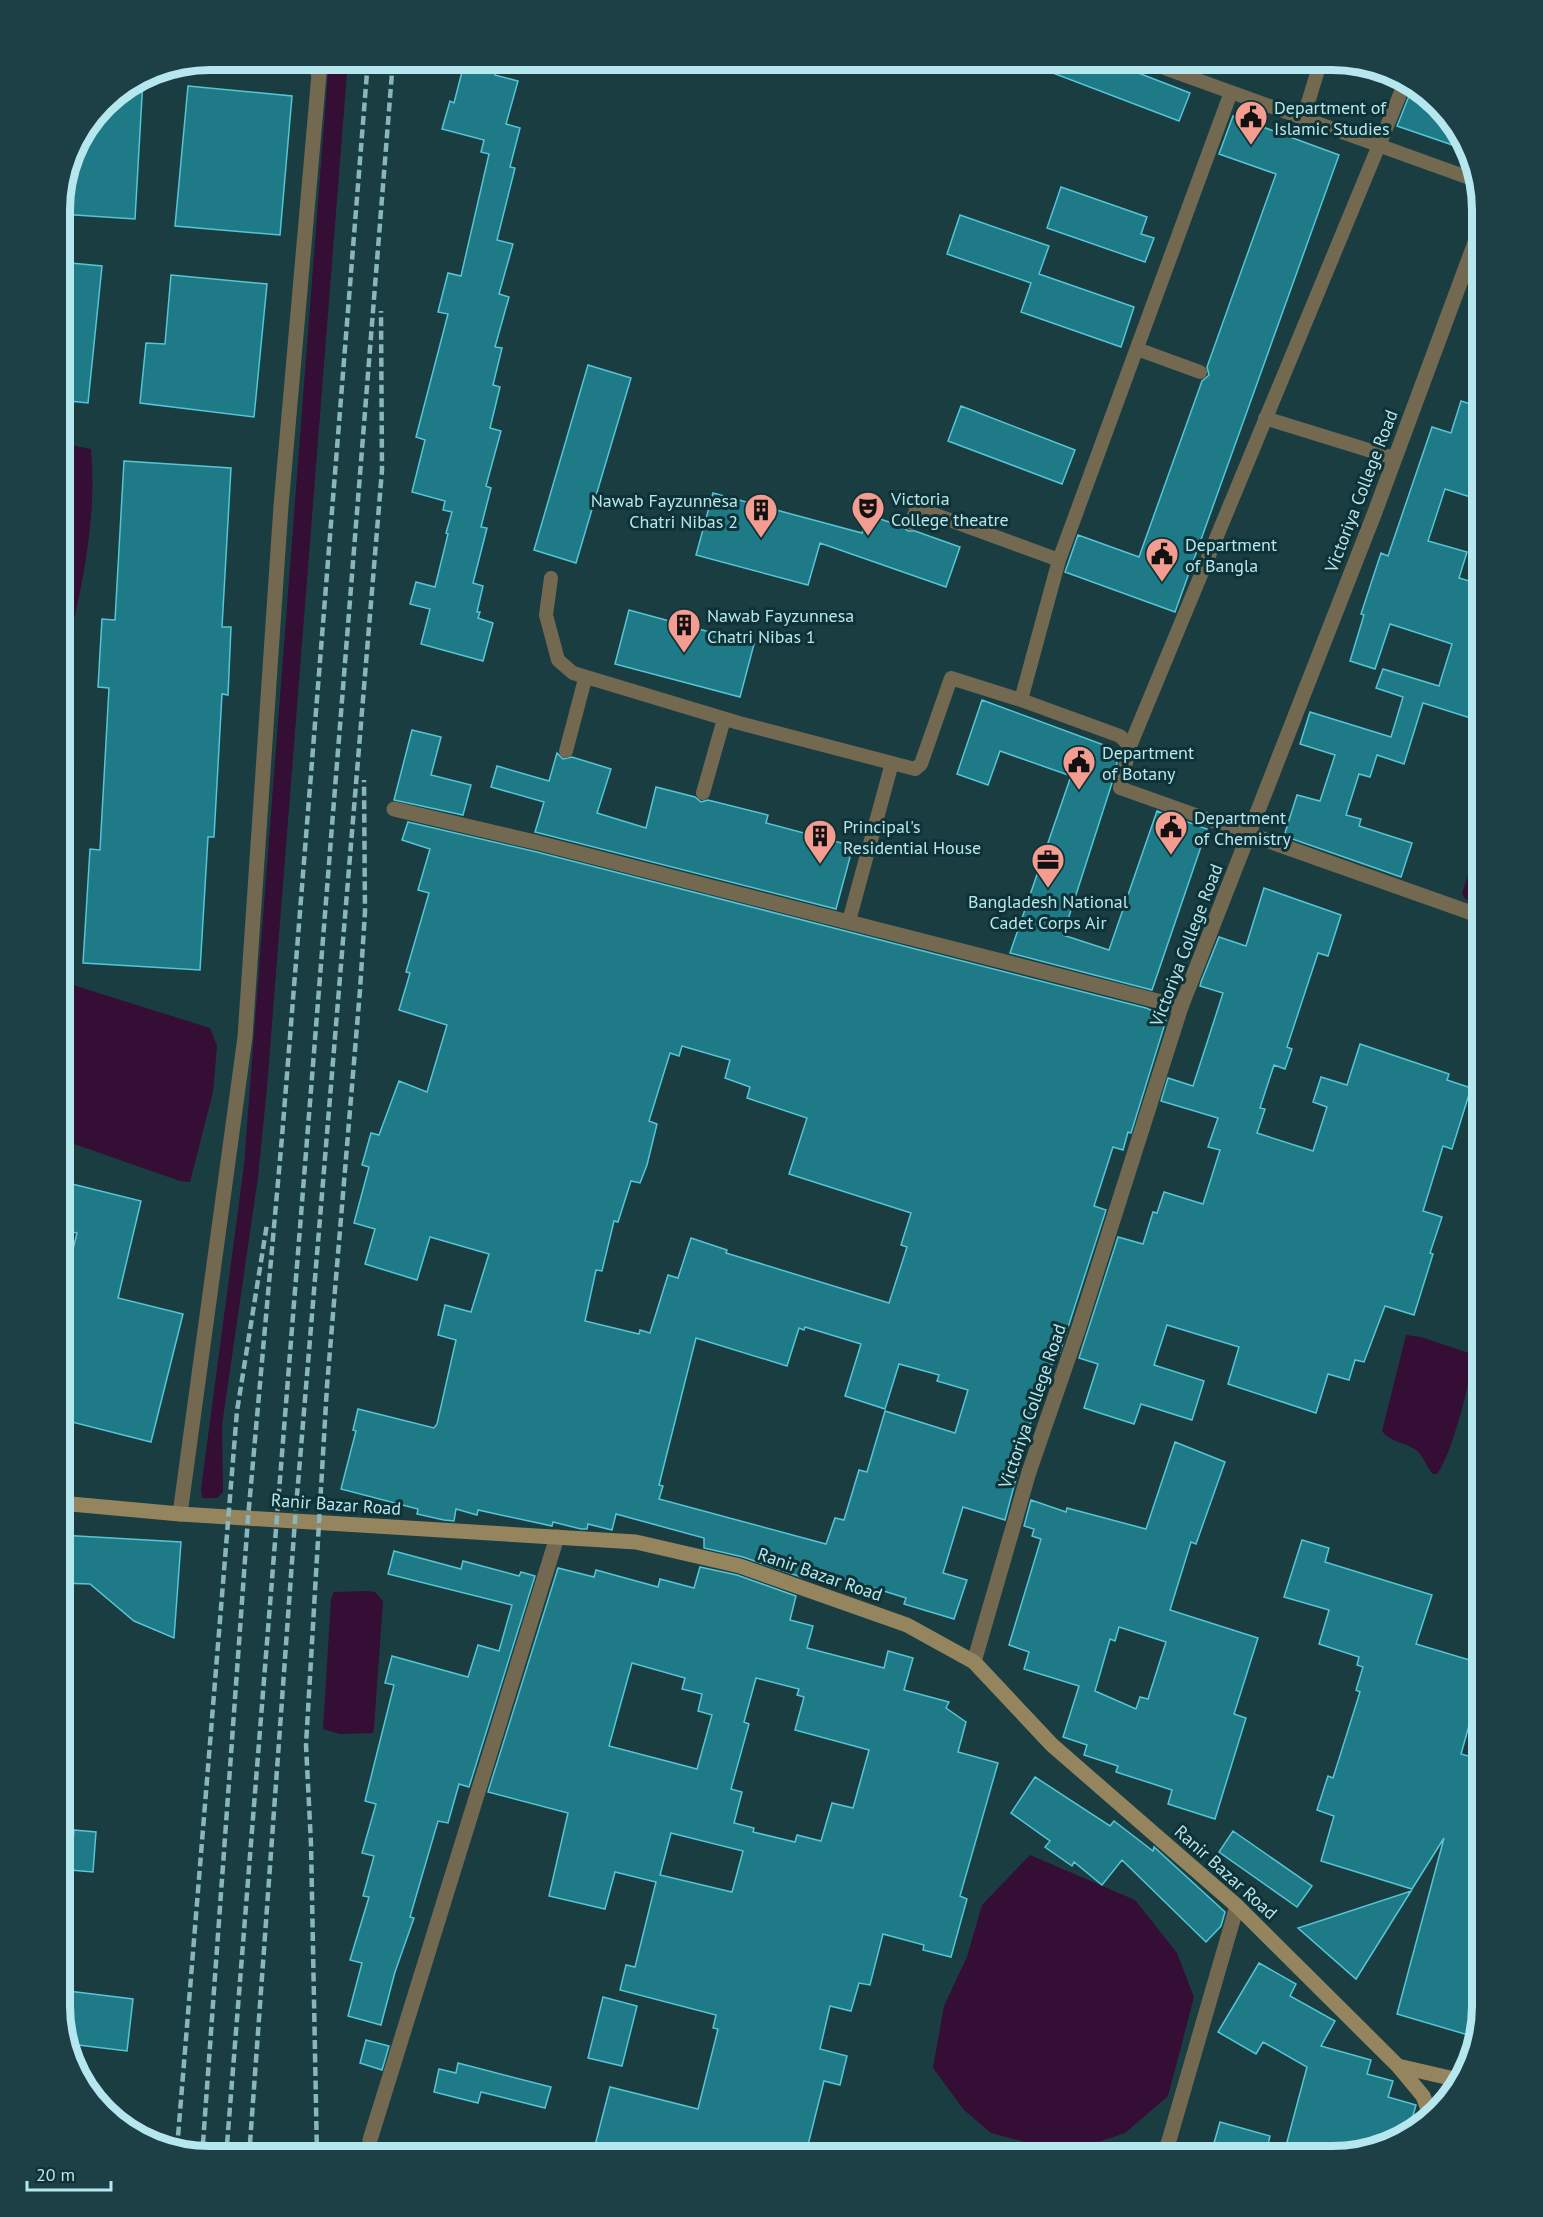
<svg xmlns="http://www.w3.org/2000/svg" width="1543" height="2217" font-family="'PT Sans',sans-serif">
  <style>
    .water { fill: #340e34 }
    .building { fill: #1e7a86; stroke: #56c5d5; stroke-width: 1.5; fill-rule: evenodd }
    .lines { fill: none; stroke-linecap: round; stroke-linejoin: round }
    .service { stroke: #736951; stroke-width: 14 }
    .minor { stroke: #736951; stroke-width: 15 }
    .tertiary { stroke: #736951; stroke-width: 15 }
    .secondary { stroke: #94855f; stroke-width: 15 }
    .rail { stroke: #89b6bd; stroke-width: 4.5; stroke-dasharray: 9 4.5; stroke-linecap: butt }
    .labels { text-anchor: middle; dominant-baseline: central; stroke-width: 6; stroke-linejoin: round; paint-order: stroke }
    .poi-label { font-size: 18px; fill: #b6e7ef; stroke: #0f3237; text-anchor: start }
    .street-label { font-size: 18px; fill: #b6e7ef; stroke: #0f3237 }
    .rim { fill: none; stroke: #b6e7ef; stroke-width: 8 }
  </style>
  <rect width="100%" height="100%" fill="#1a3d42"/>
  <path class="water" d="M329,60H348L267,1087L258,1177L222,1425L223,1492L217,1498H202L201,1489L244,1165Z
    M60,443L91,449C98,525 79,602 60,676Z
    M1483,830V905L1465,899L1462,893Z
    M60,981L210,1028L217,1046L213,1092L190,1182L180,1181L60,1139Z
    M1406,1335L1421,1337L1472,1354C1474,1373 1450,1460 1437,1474H1433C1426,1467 1424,1456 1416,1450C1405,1442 1391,1443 1382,1431Z
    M368,1591L375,1592L383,1601L374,1728L373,1733L340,1734L323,1729L331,1599L334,1592Z
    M1030,1855L1135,1900L1177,1953L1194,1997L1168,2096L1125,2133L1067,2153L991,2133L964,2110L933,2068L944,2006L967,1957L982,1905Z"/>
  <path class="building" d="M465,60H498L495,75L518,81L506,124L520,128L510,167L515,168L497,240L513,244L499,294L509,297L495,347L502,348L493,385L500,387L490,428L501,431L486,486L491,488L481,527L487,528L473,583L483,586L477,612H480L478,618L493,623L483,661L421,644L430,609L410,604L416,582L435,587L448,534L446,533L452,512L443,510L445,501L412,492L425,440L416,437L448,314L438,312L448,273L461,276L489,154L481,152L484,140L442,129L450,101L454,103Z
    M1024,60H1105L1190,93L1179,121L1024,62Z
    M143,79L135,219L60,214V201L75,144L104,104Z
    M188,86L292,96L280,235L175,226Z
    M1413,86L1463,136L1467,150L1397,126Z
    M1233,116L1339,155L1175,612L1065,572L1078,535L1139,557L1202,381L1209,375L1207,367L1276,174L1219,154Z
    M1061,187L1147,217L1141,234L1154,238L1145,262L1047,228Z
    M960,215L1049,246L1039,274L1134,307L1121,347L1021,312L1031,283L947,254Z
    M60,262L102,266L88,403L60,400Z
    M171,275L267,284L254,417L140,403L146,343L165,344Z
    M588,365L631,378L576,563L534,550Z
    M1461,401L1483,408V501L1445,489L1428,541L1467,552L1459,578L1483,585V722L1423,703L1404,764L1377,755L1370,777L1359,774L1346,815L1361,819L1359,826L1412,843L1401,877L1284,836L1297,795L1320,801L1335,755L1300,744L1310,712L1391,737L1403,697L1376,688L1383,669L1439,686L1452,644L1390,624L1375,669L1350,661L1364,615L1361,614L1381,553L1388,556L1432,427L1451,433Z
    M961,406L1075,450L1062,484L948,441Z
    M124,461L231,468L222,627H231L228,695L222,694L214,837H208L200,970L83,963L90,849L100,850L109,688L98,687L102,619L115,620Z
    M713,493L862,533L869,515L903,527L908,531H915L960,547L946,587L820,543L808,585L696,555Z
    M629,610L754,644L740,697L615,664Z
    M982,700L1120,751L1112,783L1063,935L1109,950L1157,811L1207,829L1152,990L1010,953L1071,776L1000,751L988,785L957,774Z
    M412,730L441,737L431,775L471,785L463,815L394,800Z
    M557,753L563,759L572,757L611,769L597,813L646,828L656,787L695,797L701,802L708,800L768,815L766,823L853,846L836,909L535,832L544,802L491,787L497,766L549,781Z
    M408,822L537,852L1146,1008L1167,1017L1131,1133L1128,1132L1123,1150L1113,1147L1094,1206L1106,1210L1060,1352L1056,1351L1037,1415L1033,1414L1005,1520L963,1507L943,1573L967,1580L954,1619L904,1604L906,1598L804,1566L801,1577L743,1557L704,1548V1538L616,1514L612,1530L588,1524L587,1529H581L553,1522L552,1526L478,1510L477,1515L456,1509L454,1521L444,1520L417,1514L418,1509L341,1489L356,1431L353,1430L358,1409L434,1428L437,1424L456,1340L438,1335L445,1305L471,1312L489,1254L430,1237L417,1280L365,1264L375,1229L354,1223L369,1167L362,1165L371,1133L379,1135L399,1081L427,1092L447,1025L399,1010L410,973L406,972L429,893L418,890L430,849L402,840ZM682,1046L730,1060L725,1078L750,1087L747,1098L807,1118L789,1174L911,1213L901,1245L907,1247L889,1303L726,1253L727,1250L691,1238L678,1278L668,1275L650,1333L640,1330L639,1334L585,1321L596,1270L602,1271L614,1221L618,1222L631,1181L640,1183L647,1165L657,1124L649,1121L670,1053L679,1056ZM805,1327L861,1344L845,1396L885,1409L899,1364L939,1375L937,1381L968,1390L955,1433L885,1411L867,1472L859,1470L844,1520L835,1518L826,1544L659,1499L663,1486L659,1485L696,1338L787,1366L799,1328L804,1330Z
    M1264,888L1341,915L1328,956L1318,953L1287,1047L1292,1049L1285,1069L1274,1065L1260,1108L1265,1109L1257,1133L1313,1151L1327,1107L1313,1102L1321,1077L1347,1085L1360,1044L1449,1074L1447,1080L1471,1088L1452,1149L1443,1146L1423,1211L1442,1217L1430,1253L1433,1254L1414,1315L1385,1306L1364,1362L1355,1360L1349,1380L1328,1374L1316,1413L1228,1384L1239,1347L1167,1325L1154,1365L1204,1381L1192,1420L1141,1404L1134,1424L1084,1408L1098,1364L1079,1358L1118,1237L1143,1244L1153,1212L1157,1213L1164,1192L1203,1204L1220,1150L1208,1147L1218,1118L1161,1101L1168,1078L1193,1086L1223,993L1200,986L1201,982L1219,937L1246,946Z
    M60,1181L141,1201L118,1298L183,1314L151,1442L60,1419V1333L67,1305L60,1302L77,1233L60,1229Z
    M1175,1442L1225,1462L1196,1544L1191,1542L1170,1610L1258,1638L1234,1714L1246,1718L1215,1819L1168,1804L1172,1790L1116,1772L1118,1766L1084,1755L1087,1745L1063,1737L1079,1686L1024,1669L1029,1652L1009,1645L1041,1539L1032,1536L1034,1529L1024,1526L1031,1500L1066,1512L1067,1508L1146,1529ZM1119,1627L1166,1642L1148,1699L1140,1697L1136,1709L1095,1691L1110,1639L1115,1641Z
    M60,1535L181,1542L174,1638L134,1621L90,1584L60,1583Z
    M1302,1540L1329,1548L1325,1562L1432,1595L1416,1644L1483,1664V1703L1476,1701L1461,1754L1483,1760V1824L1471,1866L1483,1870V2007L1475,2037L1397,2014L1444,1838L1412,1889L1321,1861L1334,1816L1317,1810L1328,1776L1333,1778L1360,1692L1356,1690L1363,1667L1357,1665L1359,1657L1319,1644L1329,1610L1284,1597Z
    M394,1551L461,1569L463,1561L519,1576L521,1572L535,1576L469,1787L459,1784L448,1823L438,1821L410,1917L414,1918L395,1972L381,2025L348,2016L362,1963L350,1960L369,1897L363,1896L374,1856L362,1853L376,1804L365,1801L394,1685L385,1683L392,1656L468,1677L478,1645L499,1651L512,1605L388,1574Z
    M700,1567L737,1575L796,1596L790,1620L813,1626L807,1648L884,1668L888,1651L913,1658L904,1690L949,1702L946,1708L966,1722L958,1752L998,1763L960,1896L967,1899L951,1957L923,1950L924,1945L883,1934L870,1985L859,1983L851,2011L830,2006L820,2049L847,2056L840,2085L824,2081L805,2157H592L610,2087L698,2109L718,2029L713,2028L716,2015L620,1990L626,1965L635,1967L656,1882L615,1872L605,1909L549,1896L568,1813L488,1792L558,1568L594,1577L596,1570L658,1587L660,1579L694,1588ZM632,1663L685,1678L682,1689L702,1694L698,1711L712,1715L697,1769L609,1746ZM756,1678L799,1689L797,1695L804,1697L795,1730L869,1750L853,1808L832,1803L821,1841L797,1835L795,1842L753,1832L754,1828L734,1823L742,1792L731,1789L749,1724L744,1722ZM671,1833L743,1851L732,1892L660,1875Z
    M1035,1777L1110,1826L1114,1821L1153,1851L1154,1847L1225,1912L1221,1926L1206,1942L1122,1860L1102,1885L1074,1862L1072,1866L1045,1847L1050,1841L1011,1813Z
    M74,1830L96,1832L93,1872L70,1870Z
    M1233,1831L1312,1886L1297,1907L1219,1852Z
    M1411,1891L1356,1979L1298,1928L1338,1915Z
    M1259,1963L1296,1984L1290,1996L1335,2021L1321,2046L1371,2060L1367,2074L1393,2081L1388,2097L1416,2105L1407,2137L1332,2157H1283L1307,2067L1263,2042L1256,2054L1218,2032Z
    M60,1990L133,1999L127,2051L70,2044L60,2006Z
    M603,1997L637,2006L622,2066L588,2058Z
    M366,2040L389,2046L382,2070L360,2063Z
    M458,2063L551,2087L545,2108L481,2092L478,2103L434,2092L439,2069L456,2073Z
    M1220,2122L1270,2136L1265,2157H1210Z"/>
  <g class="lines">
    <path class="service" d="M1142,60L1475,180
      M1231,92L1059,560L1021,700L1120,736L1130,746L1120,788L1249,834
      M1303,119L1321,60
      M1137,349L1200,372
      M1265,418L1394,458
      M911,523L917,508L1059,560
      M551,578L546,615L558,660L573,673L739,723L892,763L915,769L921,764L951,678L1021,700
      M1130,746L1406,80
      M566,751L585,679
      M703,793L724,719
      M849,921L892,763"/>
    <path class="minor" d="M394,809L539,843L1181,1007
      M1249,834L1483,917
      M180,1514L245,1037L281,506L319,74L314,66L217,60
      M370,2140L557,1537
      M1159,2157L1168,2144L1237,1906"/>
    <path class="tertiary" d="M974,1662L1029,1472L1078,1330L1181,1007L1375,512L1483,221"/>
    <path class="secondary" d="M60,1503L180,1514L636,1542L740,1566L907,1625L974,1662L1052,1745L1237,1906L1398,2066L1423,2096L1430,2114
      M1398,2066L1463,2081"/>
    <path class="rail" d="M177,2149L237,1411L267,1224
      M202,2157L248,1518L282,1137L368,60
      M226,2157L393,60
      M249,2157L295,1520L382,470L381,311
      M317,2157L311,1844L306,1745L327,1386L360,990L365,912L364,780"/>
  </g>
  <defs>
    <g id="civic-pin" transform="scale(1.725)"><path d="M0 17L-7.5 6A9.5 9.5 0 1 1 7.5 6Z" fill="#f59c91" stroke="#0f3237"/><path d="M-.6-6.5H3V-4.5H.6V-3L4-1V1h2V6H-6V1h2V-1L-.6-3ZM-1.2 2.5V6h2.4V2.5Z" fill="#111"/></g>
    <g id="theatre-pin" transform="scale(1.725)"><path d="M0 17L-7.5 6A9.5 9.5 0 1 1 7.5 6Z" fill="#f59c91" stroke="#0f3237"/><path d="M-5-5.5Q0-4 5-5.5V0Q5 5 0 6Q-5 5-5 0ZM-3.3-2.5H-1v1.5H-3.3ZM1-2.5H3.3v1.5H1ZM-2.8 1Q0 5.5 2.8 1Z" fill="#111"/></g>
    <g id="building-pin" transform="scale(1.725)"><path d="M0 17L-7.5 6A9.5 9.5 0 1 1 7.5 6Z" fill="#f59c91" stroke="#0f3237"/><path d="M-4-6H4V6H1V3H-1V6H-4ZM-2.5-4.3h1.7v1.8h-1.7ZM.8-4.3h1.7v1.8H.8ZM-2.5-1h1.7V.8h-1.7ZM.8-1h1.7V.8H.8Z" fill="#111"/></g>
    <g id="office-pin" transform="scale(1.725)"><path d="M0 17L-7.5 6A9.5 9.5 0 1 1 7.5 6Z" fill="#f59c91" stroke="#0f3237"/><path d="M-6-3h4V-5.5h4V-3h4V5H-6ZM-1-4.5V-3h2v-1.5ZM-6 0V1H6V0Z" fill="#111"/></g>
  </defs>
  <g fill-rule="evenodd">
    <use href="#civic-pin" x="1251" y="117"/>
    <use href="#theatre-pin" x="868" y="508"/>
    <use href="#building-pin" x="761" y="510"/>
    <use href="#civic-pin" x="1162" y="554"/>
    <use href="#building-pin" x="684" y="625"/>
    <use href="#civic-pin" x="1079" y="762"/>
    <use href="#civic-pin" x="1171" y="827"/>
    <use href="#building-pin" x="820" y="836"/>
    <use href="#office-pin" x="1048" y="860"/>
  </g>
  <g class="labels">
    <g class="poi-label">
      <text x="1274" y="107">Department of<tspan x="1274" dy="21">Islamic Studies</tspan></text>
      <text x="891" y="498">Victoria<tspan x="891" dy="21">College theatre</tspan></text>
      <text x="738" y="500" text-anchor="end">Nawab Fayzunnesa<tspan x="738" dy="21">Chatri Nibas 2</tspan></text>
      <text x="1185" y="544">Department<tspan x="1185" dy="21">of Bangla</tspan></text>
      <text x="707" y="615">Nawab Fayzunnesa<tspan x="707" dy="21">Chatri Nibas 1</tspan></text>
      <text x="1102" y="752">Department<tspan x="1102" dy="21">of Botany</tspan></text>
      <text x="1194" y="817">Department<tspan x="1194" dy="21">of Chemistry</tspan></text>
      <text x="843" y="826">Principal's<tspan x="843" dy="21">Residential House</tspan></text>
      <text x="1048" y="901" text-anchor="middle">Bangladesh National<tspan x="1048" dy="21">Cadet Corps Air</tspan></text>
    </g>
    <g class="street-label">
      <text transform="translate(1361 491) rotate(-69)">Victoriya College Road</text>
      <text transform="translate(1186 945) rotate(-69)">Victoriya College Road</text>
      <text transform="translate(1032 1406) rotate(-71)">Victoriya College Road</text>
      <text transform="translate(336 1504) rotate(4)">Ranir Bazar Road</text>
      <text transform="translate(820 1574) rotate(19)">Ranir Bazar Road</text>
      <text transform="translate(1226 1872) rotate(42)">Ranir Bazar Road</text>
    </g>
  </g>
  <path d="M0 0H1543V2217H0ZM210 70H1332A140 140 0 0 1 1472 210V2006A140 140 0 0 1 1332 2146H210A140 140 0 0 1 70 2006V210A140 140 0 0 1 210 70Z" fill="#1c4046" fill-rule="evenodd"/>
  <path class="rim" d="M210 70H1332A140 140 0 0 1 1472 210V2006A140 140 0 0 1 1332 2146H210A140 140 0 0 1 70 2006V210A140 140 0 0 1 210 70Z"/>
  <path d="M27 2181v9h84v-9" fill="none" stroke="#b6e7ef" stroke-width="3"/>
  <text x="36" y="2181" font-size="18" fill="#b6e7ef" stroke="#0f3237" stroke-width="4.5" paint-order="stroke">20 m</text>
</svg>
